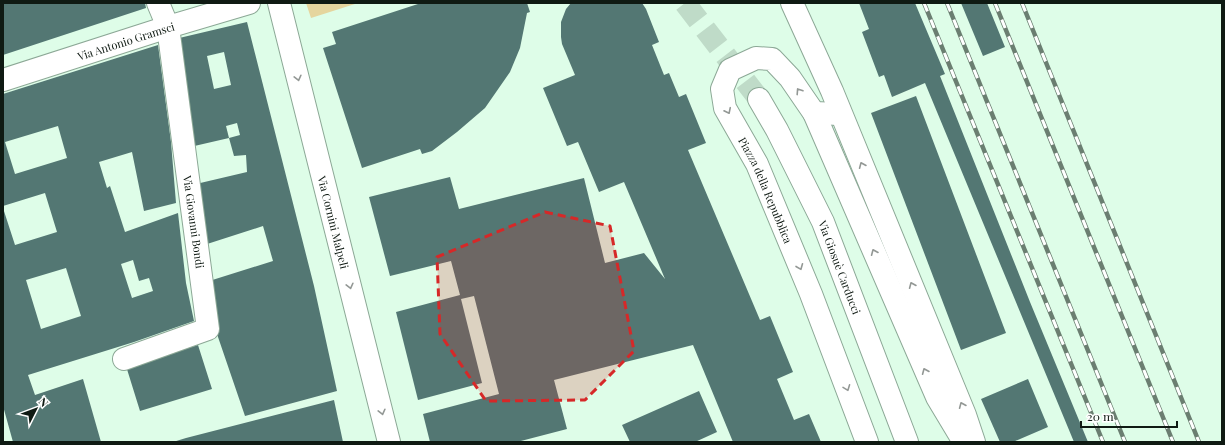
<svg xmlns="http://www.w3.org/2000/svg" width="1225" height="445" font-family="'Playfair Display',serif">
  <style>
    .green { fill: #e5d59e }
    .building { fill: #537773; fill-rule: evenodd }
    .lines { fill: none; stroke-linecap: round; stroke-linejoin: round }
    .minor-tunnel { stroke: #bfdbc8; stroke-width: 22; stroke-dasharray: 22 11; stroke-linecap: butt }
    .minor-casing { stroke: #8ca896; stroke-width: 24 }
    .minor { stroke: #fff; stroke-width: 22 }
    .rail-casing { stroke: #6b7e71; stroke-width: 4.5 }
    .rail { stroke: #fff; stroke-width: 3; stroke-dasharray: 9; stroke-linecap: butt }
    .oneway { stroke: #939895 }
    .marked { fill: #d62828; fill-opacity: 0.2; stroke: #d62828; stroke-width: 3; stroke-dasharray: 8 5; stroke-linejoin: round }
    .labels { text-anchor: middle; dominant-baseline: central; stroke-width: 4; stroke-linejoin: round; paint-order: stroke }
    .street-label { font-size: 11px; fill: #0f1a13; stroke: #fff }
  </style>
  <rect width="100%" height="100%" fill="#defde8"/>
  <path class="green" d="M306,3H358L311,18Z"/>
  <path class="building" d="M3,3H145L146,8L3,55Z
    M421,3H527L530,12L527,13L520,48L510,72L485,108L457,132L432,151L422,154L420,149L362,168L323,48L336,44L332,32Z
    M571,3H642L646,9L659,42L652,45L664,75L669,73L679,97L686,94L706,143L688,150L760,320L770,316L793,372L777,379L794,420L809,414L821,442H733L693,345L554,380L567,429L517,442H430L423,414L499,394L474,296L461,299L482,383L418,400L396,312L460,295L451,261L390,276L369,197L450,177L459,209L584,178L605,263L644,253L665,279L624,182L599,192L578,142L567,146L543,88L575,75L562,44L561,37V22L566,9Z
    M859,3H915L945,74L940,76L1030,302L1088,442H1074L925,83L892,97L884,75L879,77L862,32L869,29Z
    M961,3H987L1005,47L983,56Z
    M247,22L314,286L337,391L245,416L218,337L206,282L273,261L263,226L204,245L196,184L247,172L246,155L234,156L229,138L240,135L237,123L226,126L229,138L190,147L175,39ZM224,52L231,85L214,89L207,56Z
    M158,45L171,142L176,203L144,211L132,152L99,162L107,188L110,186L125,232L178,213L186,283L194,321L134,342L28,375L35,395L83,379L101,442H13L3,406V208L15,245L57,232L45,193L3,206V94ZM58,126L67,158L15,174L5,142ZM133,260L139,281L149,278L153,291L132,298L121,264ZM66,268L81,316L41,329L26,280Z
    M916,96L1006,333L961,350L871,113Z
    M198,345L212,389L140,411L126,366Z
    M1028,379L1048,427L1013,442H1000L981,399Z
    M699,391L717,432L695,442H630L622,425Z
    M334,400L343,442H173L186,438Z"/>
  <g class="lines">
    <path class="minor-tunnel" d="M685,3L759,99"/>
    <g class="minor-casing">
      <g id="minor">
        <path id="s1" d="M279,3L389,442"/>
        <path d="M792,3L832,91L965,415L974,442"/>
        <path id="s2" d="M3,80L168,27L249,3"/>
        <path id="s3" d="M759,99L777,130L823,222L907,442"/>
        <path d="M814,113L937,397L964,442"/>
        <path id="s4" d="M840,114L814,113L790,78L772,59L756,58L730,70L722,89L725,108L757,164L811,294L867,442"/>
        <path d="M124,359L208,329L168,27L158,3"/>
      </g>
    </g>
    <use href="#minor" class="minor"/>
    <g class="rail-casing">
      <path id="rail" d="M924,3L1103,442
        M947,3L1125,442
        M995,3L1173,442
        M1022,3L1199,442"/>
    </g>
    <use href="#rail" class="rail"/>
  </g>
  <defs><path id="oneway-chevron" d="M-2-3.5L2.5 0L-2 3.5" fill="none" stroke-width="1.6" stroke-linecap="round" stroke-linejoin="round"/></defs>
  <g class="oneway">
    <use href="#oneway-chevron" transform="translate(298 78) rotate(76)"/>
    <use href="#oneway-chevron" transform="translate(799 91) rotate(-123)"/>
    <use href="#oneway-chevron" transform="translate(728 111) rotate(64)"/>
    <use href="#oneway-chevron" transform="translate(862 165) rotate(-113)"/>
    <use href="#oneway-chevron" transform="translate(874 252) rotate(-113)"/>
    <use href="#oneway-chevron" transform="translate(800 267) rotate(68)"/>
    <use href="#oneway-chevron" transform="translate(912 285) rotate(-113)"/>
    <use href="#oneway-chevron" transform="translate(350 286) rotate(76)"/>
    <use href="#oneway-chevron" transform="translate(925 371) rotate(-113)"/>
    <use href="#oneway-chevron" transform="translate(847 388) rotate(69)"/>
    <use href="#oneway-chevron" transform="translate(962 405) rotate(-113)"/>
    <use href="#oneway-chevron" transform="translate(382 412) rotate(76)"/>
  </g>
  <path class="marked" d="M545,212L610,226L634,351L585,400L486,401L440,334L437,257Z"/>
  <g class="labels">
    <g class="street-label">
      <text stroke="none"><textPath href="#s2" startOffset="129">Via Antonio Gramsci</textPath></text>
      <text stroke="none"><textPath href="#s4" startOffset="271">Piazza della Repubblica</textPath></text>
      <text transform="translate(194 222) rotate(82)">Via Giovanni Bondi</text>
      <text stroke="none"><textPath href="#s1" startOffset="226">Via Cornini Malpeli</textPath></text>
      <text stroke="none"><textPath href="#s3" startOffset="187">Via Giosuè Carducci</textPath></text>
    </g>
  </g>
  <rect width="1225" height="445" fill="none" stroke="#0f1a13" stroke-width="8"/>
  <g transform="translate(36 409) rotate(48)" stroke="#ffffff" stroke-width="3" paint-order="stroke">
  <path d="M0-3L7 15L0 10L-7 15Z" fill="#0f1a13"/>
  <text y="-6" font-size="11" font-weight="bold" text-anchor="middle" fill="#0f1a13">N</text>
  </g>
  <path d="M1081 421v6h96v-6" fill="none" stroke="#0f1a13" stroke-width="2"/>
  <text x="1087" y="421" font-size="12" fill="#0f1a13" stroke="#ffffff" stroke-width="3" paint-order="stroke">20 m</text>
</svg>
